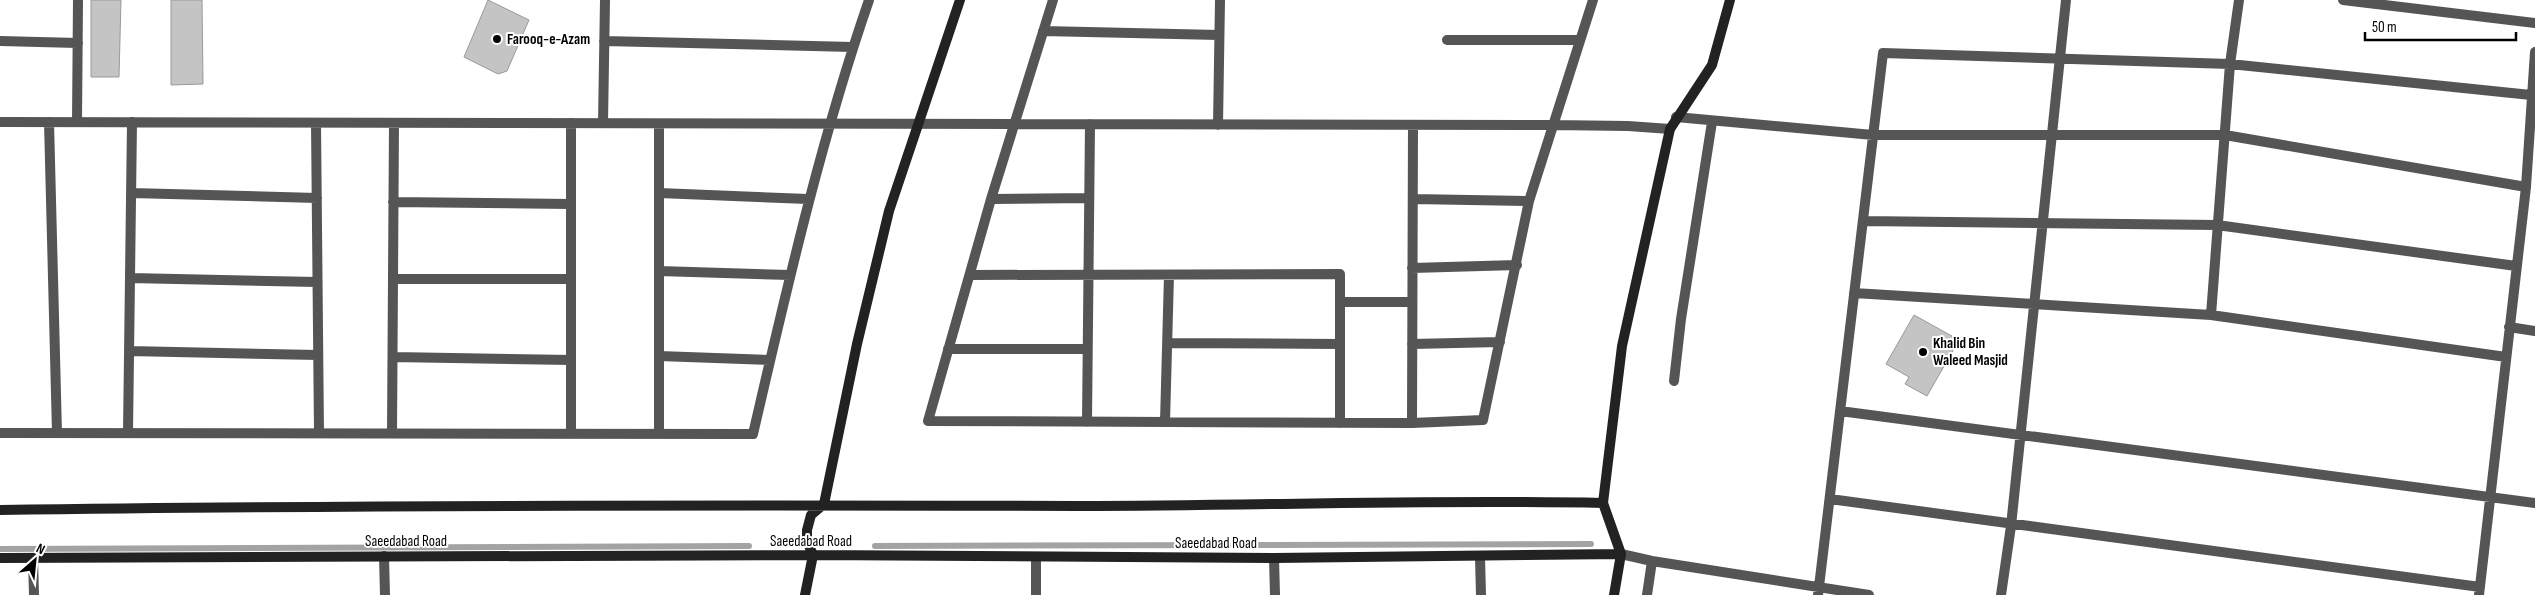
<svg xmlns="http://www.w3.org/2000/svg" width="2535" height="595" font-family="'Sofia Sans Condensed',sans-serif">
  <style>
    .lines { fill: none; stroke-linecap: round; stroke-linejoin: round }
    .stream { stroke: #a3a3a3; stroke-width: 6 }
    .building { fill: #c4c4c4; stroke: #999 }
    .street { stroke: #555; stroke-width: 10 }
    .secondary { stroke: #222; stroke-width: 10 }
    .poi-dot { fill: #000; stroke: #fff; stroke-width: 2 }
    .labels { text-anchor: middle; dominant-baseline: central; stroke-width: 4; stroke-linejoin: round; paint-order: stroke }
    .poi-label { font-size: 15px; font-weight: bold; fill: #000; stroke: #fff; text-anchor: start }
    .street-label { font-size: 15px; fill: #000; stroke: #fff }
  </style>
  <rect width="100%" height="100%" fill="#fff"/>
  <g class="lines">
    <path class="stream" d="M875,546L1591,544
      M0,549L749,546"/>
  </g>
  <path class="building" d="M91,0H121L119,77H91Z
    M171,0H202L203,84L171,85Z
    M488,0L529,20L507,71L498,74L464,57Z
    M1914,315L1959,340L1927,396L1905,384L1909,377L1886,364Z"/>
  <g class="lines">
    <path class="street" d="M1053,0L991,199L928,421L1412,423L1483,420L1529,201L1593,0
      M2343,0L2535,23
      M1043,31L1219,35
      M1447,40H1579
      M0,41L78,43
      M604,41L852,47
      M1676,117L1873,135H2225L2526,187
      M0,122L1552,125L1628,126L1670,129
      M49,122L57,433
      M77,122L78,0
      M316,123L319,433
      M603,123L605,0
      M1218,125L1220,0
      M131,193L317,198
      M659,193L808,199
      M991,199L1089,198
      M1413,199L1529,201
      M393,202L571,204
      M1863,221L2217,225L2516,266
      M1412,268L1517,265
      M659,271L790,275
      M970,275L1340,274V423
      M130,278L317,282
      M393,279H571
      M1854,293L2211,315L2506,357
      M1340,302H1412
      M2211,315L2230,64L2239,0
      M2509,327L2535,331
      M1167,343L1340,344
      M1412,344L1500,342
      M948,349H1087
      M129,351L318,355
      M659,356L770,360
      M393,357L571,360
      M1674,381L1681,319L1712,122
      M1840,411L2535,503
      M1087,422L1090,124
      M1165,422L1169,275
      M1412,423L1413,125
      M0,433L753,434C787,288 820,142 869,0
      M128,433L132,122
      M392,433L394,123
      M571,434V123
      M659,434V124
      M1830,499L2480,587
      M1621,554L1652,561L1869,595
      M384,556L385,595
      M1480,557L1481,595
      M33,558L34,595
      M1036,558V595
      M1274,558L1275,595
      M1647,595L1652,561
      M1818,595L1883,53L2230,64L2531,95
      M2001,595L2011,526L2066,0
      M2479,595L2526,187L2535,52"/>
    <path class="secondary" d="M0,510C360,505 719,505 1079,506C1254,506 1428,499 1603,503
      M0,558L813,555L1274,558L1621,554
      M805,595L813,555L807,541V530L811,515L824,504L857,344L889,211L960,0
      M1614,595L1621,554L1603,503L1622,346L1670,129L1712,65L1730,0"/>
  </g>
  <g class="poi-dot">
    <circle cx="497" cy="39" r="5"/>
    <circle cx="1923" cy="352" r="5"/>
  </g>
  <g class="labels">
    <g class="poi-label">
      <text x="507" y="39">Farooq-e-Azam</text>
      <text x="1933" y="343">Khalid Bin<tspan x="1933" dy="17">Waleed Masjid</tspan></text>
    </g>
    <g class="street-label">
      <text x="406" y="541">Saeedabad Road</text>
      <text x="811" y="541">Saeedabad Road</text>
      <text x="1216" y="543">Saeedabad Road</text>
    </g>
  </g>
  <g transform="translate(35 560) rotate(27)" stroke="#ffffff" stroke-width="4" paint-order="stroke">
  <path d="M0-4L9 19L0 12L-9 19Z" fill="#000000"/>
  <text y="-8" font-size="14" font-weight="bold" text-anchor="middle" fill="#000000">N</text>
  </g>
  <path d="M2365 32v8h151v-8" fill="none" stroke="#000000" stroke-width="2.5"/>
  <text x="2372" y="32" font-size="15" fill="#000000" stroke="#ffffff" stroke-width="4" paint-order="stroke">50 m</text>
</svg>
